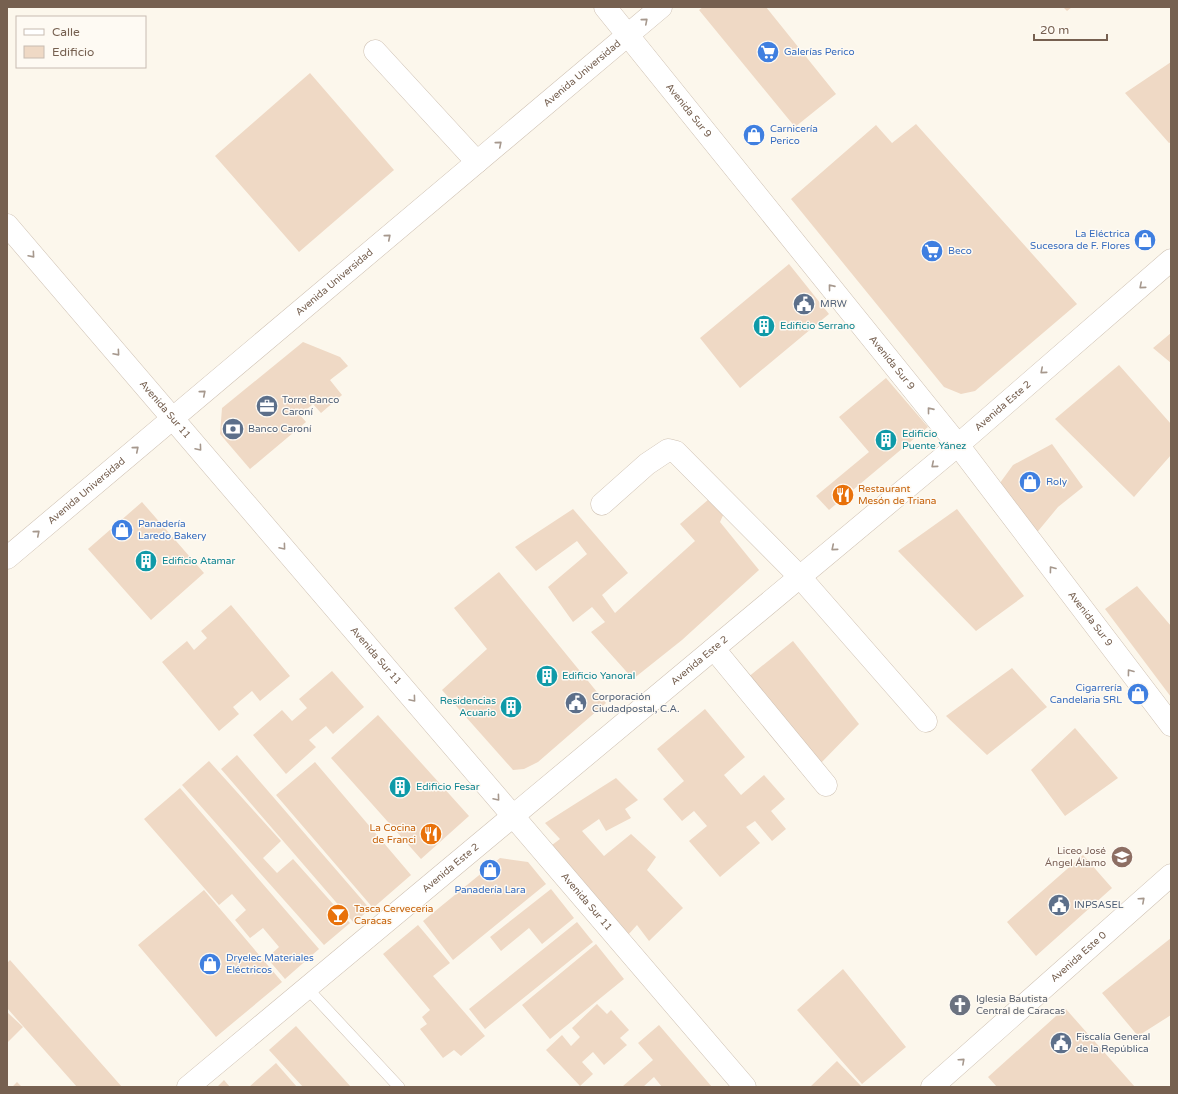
<svg xmlns="http://www.w3.org/2000/svg" width="1178" height="1094" font-family="'Varela Round',sans-serif">
  <style>
    .building { fill: #efd9c5 }
    .lines { fill: none; stroke-linecap: round; stroke-linejoin: round }
    .lane-casing { stroke: #cec0b2; stroke-width: 12 }
    .street-casing { stroke: #cec0b2; stroke-width: 23 }
    .lane { stroke: #fff; stroke-width: 11 }
    .street { stroke: #fff; stroke-width: 22 }
    .oneway { stroke: #a6988d }
    .labels { text-anchor: middle; dominant-baseline: central; stroke-width: 3; stroke-linejoin: round; paint-order: stroke }
    .shop-label { font-size: 10px; fill: #366cbe; stroke: #fefaf3; text-anchor: start }
    .street-label { font-size: 10px; fill: #766050; stroke: #fefaf3 }
    .service-label { font-size: 10px; fill: #4e5e75; stroke: #fefaf3; text-anchor: start }
    .culture-label { font-size: 10px; fill: #0d838f; stroke: #fefaf3; text-anchor: start }
    .food-label { font-size: 10px; fill: #c56008; stroke: #fefaf3; text-anchor: start }
    .education-label { font-size: 10px; fill: #785e54; stroke: #fefaf3; text-anchor: end }
    .worship-label { font-size: 10px; fill: #5b616d; stroke: #fefaf3; text-anchor: start }
  </style>
  <rect width="100%" height="100%" fill="#fcf7ec"/>
  <path class="building" d="M703,7H766L836,94L795,127L699,10Z
    M1063,7H1072L1067,11Z
    M1171,62V142L1169,143L1125,93Z
    M310,73L394,170L299,252L215,156Z
    M916,124L1077,304L975,391L961,394L944,387L791,199L876,125L892,143Z
    M789,264L829,314L740,388L700,338Z
    M1171,333V363L1153,348Z
    M303,342L340,357L348,366L330,380L342,395L321,413L313,404L300,415L306,422L250,469L220,434L222,408Z
    M1119,365L1171,424V455L1134,497L1055,419Z
    M886,378L928,427L829,510L816,496L869,452L839,417Z
    M1052,444L1083,487L1058,507L1034,536L997,487L1013,465Z
    M709,499L724,513L720,522L759,570L682,640L633,679L591,632L605,622L592,607L573,622L548,587L587,554L577,541L536,571L515,547L573,509L628,573L602,595L615,613L695,541L680,524Z
    M142,502L204,573L151,620L88,549Z
    M957,509L1024,596L976,631L898,551Z
    M499,572L606,703L538,762L524,769L513,770L442,690L487,649L454,608Z
    M1137,586L1171,626V697L1105,609Z
    M231,605L290,676L260,701L252,691L233,707L239,714L219,731L162,662L187,641L194,650L207,638L201,631Z
    M793,641L859,724L818,766L747,678Z
    M1012,668L1047,707L987,755L946,716Z
    M332,671L364,707L333,734L326,726L309,740L316,747L286,774L253,735L282,710L292,721L307,708L299,699Z
    M705,709L745,757L724,775L741,795L764,775L785,799L771,811L786,829L772,841L755,821L746,827L760,843L720,877L689,841L707,826L694,811L682,821L663,799L684,781L657,749Z
    M378,715L469,816L421,859L331,758Z
    M1075,728L1118,778L1065,816L1031,770Z
    M237,755L370,909L354,923L221,769Z
    M209,761L281,841L263,858L277,873L293,859L350,923L324,945L182,785Z
    M315,762L411,875L373,908L276,795Z
    M616,778L638,800L625,809L631,818L606,831L599,819L582,831L604,856L631,834L656,857L647,870L683,908L649,941L637,925L628,935L552,845L560,839L545,823Z
    M180,788L319,949L285,979L267,958L279,947L263,928L250,938L235,920L246,910L232,894L219,905L144,819Z
    M1083,855L1112,888L1036,956L1007,922Z
    M500,858L528,862L546,884L453,960L423,921Z
    M551,889L574,918L542,944L529,928L501,951L490,937Z
    M204,890L282,982L216,1037L138,945Z
    M577,922L593,942L485,1029L469,1009Z
    M418,925L450,963L433,976L485,1036L461,1056L454,1050L443,1058L420,1029L427,1024L422,1017L430,1010L383,954Z
    M1171,938V1015L1138,1036L1102,993Z
    M596,944L624,979L550,1039L522,1005Z
    M10,960L122,1087H77L7,1008V963Z
    M843,969L906,1047L862,1084L797,1010Z
    M597,1004L607,1014L611,1010L629,1030L620,1038L627,1045L604,1065L593,1052L582,1062L593,1074L580,1086L546,1050L562,1035L571,1046L580,1037L572,1028Z
    M1065,1008L1135,1087H997L988,1077Z
    M7,1012L23,1027L7,1043Z
    M659,1025L712,1087H662L654,1077L643,1087H625L623,1086L653,1060L638,1043Z
    M296,1026L351,1087H303L269,1050Z
    M837,1061L862,1087H810Z
    M276,1063L297,1087H249Z
    M224,1080L230,1087H217Z
    M17,1082L22,1087H12Z"/>
  <g class="lines">
    <g class="lane-casing">
      <path id="lane" d="M306,987L399,1087"/>
    </g>
    <g class="street-casing">
      <g id="street">
        <path id="s1" d="M605,7L958,445L1171,725"/>
        <path d="M375,51L477,162"/>
        <path id="s2" d="M7,225L745,1087"/>
        <path d="M602,504L647,464L668,450L676,452L800,577L926,721"/>
        <path id="s3" d="M7,558L661,7"/>
        <path d="M714,649L826,785"/>
        <path id="s4" d="M188,1087L958,445L1171,260"/>
        <path id="s5" d="M932,1087L1171,875"/>
      </g>
    </g>
    <use href="#lane" class="lane"/>
    <use href="#street" class="street"/>
  </g>
  <defs><path id="oneway-chevron" d="M-2-3.5L2.5 0L-2 3.5" fill="none" stroke-width="1.6" stroke-linecap="round" stroke-linejoin="round"/></defs>
  <g class="oneway">
    <use href="#oneway-chevron" transform="translate(645 21) rotate(-41)"/>
    <use href="#oneway-chevron" transform="translate(499 144) rotate(-40)"/>
    <use href="#oneway-chevron" transform="translate(388 237) rotate(-40)"/>
    <use href="#oneway-chevron" transform="translate(32 255) rotate(49)"/>
    <use href="#oneway-chevron" transform="translate(1142 286) rotate(139)"/>
    <use href="#oneway-chevron" transform="translate(831 287) rotate(-129)"/>
    <use href="#oneway-chevron" transform="translate(117 353) rotate(49)"/>
    <use href="#oneway-chevron" transform="translate(1043 371) rotate(139)"/>
    <use href="#oneway-chevron" transform="translate(203 393) rotate(-40)"/>
    <use href="#oneway-chevron" transform="translate(930 410) rotate(-129)"/>
    <use href="#oneway-chevron" transform="translate(199 448) rotate(50)"/>
    <use href="#oneway-chevron" transform="translate(136 449) rotate(-40)"/>
    <use href="#oneway-chevron" transform="translate(934 465) rotate(140)"/>
    <use href="#oneway-chevron" transform="translate(37 533) rotate(-40)"/>
    <use href="#oneway-chevron" transform="translate(283 547) rotate(50)"/>
    <use href="#oneway-chevron" transform="translate(834 548) rotate(140)"/>
    <use href="#oneway-chevron" transform="translate(1052 569) rotate(-127)"/>
    <use href="#oneway-chevron" transform="translate(1130 672) rotate(-127)"/>
    <use href="#oneway-chevron" transform="translate(413 699) rotate(50)"/>
    <use href="#oneway-chevron" transform="translate(497 798) rotate(50)"/>
    <use href="#oneway-chevron" transform="translate(1142 900) rotate(-42)"/>
    <use href="#oneway-chevron" transform="translate(962 1061) rotate(-42)"/>
  </g>
  <defs>
    <g id="supermarket-disc" transform="scale(1.15)"><circle r="9.5" fill="#3f7fe0" stroke="#fefaf3"/><path d="M-6-5.5h2.5l.6 2H6L4.5 2H-2.5L-4.4-4H-6ZM-1.5 3.2a1.3 1.3 0 1 0 .1 0ZM3 3.2a1.3 1.3 0 1 0 .1 0Z" fill="#fff"/></g>
    <g id="shop-disc" transform="scale(1.15)"><circle r="9.5" fill="#3f7fe0" stroke="#fefaf3"/><path d="M-5-2.5h2.3a2.7 3.5 0 0 1 5.4 0H5L5.5 6h-11ZM-1.5-2.5h3a1.5 2.3 0 0 0-3 0Z" fill="#fff"/></g>
    <g id="civic-disc" transform="scale(1.15)"><circle r="9.5" fill="#5c6f8a" stroke="#fefaf3"/><path d="M-.6-6.5H3V-4.5H.6V-3L4-1V1h2V6H-6V1h2V-1L-.6-3ZM-1.2 2.5V6h2.4V2.5Z" fill="#fff"/></g>
    <g id="building-disc" transform="scale(1.15)"><circle r="9.5" fill="#0f9aa8" stroke="#fefaf3"/><path d="M-4-6H4V6H1V3H-1V6H-4ZM-2.5-4.3h1.7v1.8h-1.7ZM.8-4.3h1.7v1.8H.8ZM-2.5-1h1.7V.8h-1.7ZM.8-1h1.7V.8H.8Z" fill="#fff"/></g>
    <g id="office-disc" transform="scale(1.15)"><circle r="9.5" fill="#5c6f8a" stroke="#fefaf3"/><path d="M-6-3h4V-5.5h4V-3h4V5H-6ZM-1-4.5V-3h2v-1.5ZM-6 0V1H6V0Z" fill="#fff"/></g>
    <g id="bank-disc" transform="scale(1.15)"><circle r="9.5" fill="#5c6f8a" stroke="#fefaf3"/><path d="M-6-4H6V4H-6ZM0-2.3a2.3 2.3 0 1 0 0 4.6a2.3 2.3 0 1 0 0-4.6Z" fill="#fff"/></g>
    <g id="restaurant-disc" transform="scale(1.15)"><circle r="9.5" fill="#e8710a" stroke="#fefaf3"/><path d="M-5-6h1v4h1v-4h1v4h1v-4h1v5L-1.5 .5V6h-2V.5L-5-1ZM5-6V6H3V1.5H1.5Q1.5-4 5-6Z" fill="#fff"/></g>
    <g id="school-disc" transform="scale(1.15)"><circle r="9.5" fill="#8d6e63" stroke="#fefaf3"/><path d="M0-5L7-2L0 1L-7-2ZM-4 1L0 2.5L4 1V4Q0 6-4 4Z" fill="#fff"/></g>
    <g id="bar-disc" transform="scale(1.15)"><circle r="9.5" fill="#e8710a" stroke="#fefaf3"/><path d="M-6-5H6L.8 .8V4.5H3.5V6h-7V4.5H-.8V.8Z" fill="#fff"/></g>
    <g id="church-disc" transform="scale(1.15)"><circle r="9.5" fill="#6b7280" stroke="#fefaf3"/><path d="M-1.2-6h2.4v3.5h3.3v2.4h-3.3V6h-2.4V-.1h-3.3v-2.4h3.3Z" fill="#fff"/></g>
  </defs>
  <g fill-rule="evenodd">
    <use href="#supermarket-disc" x="768" y="52"/>
    <use href="#shop-disc" x="754" y="135"/>
    <use href="#shop-disc" x="1145" y="240"/>
    <use href="#supermarket-disc" x="932" y="251"/>
    <use href="#civic-disc" x="804" y="304"/>
    <use href="#building-disc" x="764" y="326"/>
    <use href="#office-disc" x="267" y="406"/>
    <use href="#bank-disc" x="233" y="429"/>
    <use href="#building-disc" x="886" y="440"/>
    <use href="#shop-disc" x="1030" y="482"/>
    <use href="#restaurant-disc" x="843" y="495"/>
    <use href="#shop-disc" x="122" y="530"/>
    <use href="#building-disc" x="146" y="561"/>
    <use href="#building-disc" x="547" y="676"/>
    <use href="#shop-disc" x="1138" y="694"/>
    <use href="#civic-disc" x="576" y="703"/>
    <use href="#building-disc" x="511" y="707"/>
    <use href="#building-disc" x="400" y="787"/>
    <use href="#restaurant-disc" x="431" y="834"/>
    <use href="#school-disc" x="1122" y="857"/>
    <use href="#shop-disc" x="490" y="870"/>
    <use href="#civic-disc" x="1059" y="905"/>
    <use href="#bar-disc" x="338" y="915"/>
    <use href="#shop-disc" x="210" y="964"/>
    <use href="#church-disc" x="960" y="1005"/>
    <use href="#civic-disc" x="1061" y="1043"/>
  </g>
  <g class="labels">
    <g class="shop-label">
      <text x="784" y="52">Galerías Perico</text>
      <text x="770" y="129">Carnicería<tspan x="770" dy="12">Perico</tspan></text>
      <text x="1130" y="234" text-anchor="end">La Eléctrica<tspan x="1130" dy="12">Sucesora de F. Flores</tspan></text>
      <text x="948" y="251">Beco</text>
      <text x="1046" y="482">Roly</text>
      <text x="138" y="524">Panadería<tspan x="138" dy="12">Laredo Bakery</tspan></text>
      <text x="1122" y="688" text-anchor="end">Cigarrería<tspan x="1122" dy="12">Candelaria SRL</tspan></text>
      <text x="490" y="890" text-anchor="middle">Panadería Lara</text>
      <text x="226" y="958">Dryelec Materiales<tspan x="226" dy="12">Eléctricos</tspan></text>
    </g>
    <g class="street-label">
      <text stroke="none"><textPath href="#s3" startOffset="752">Avenida Universidad</textPath></text>
      <text stroke="none"><textPath href="#s1" startOffset="133">Avenida Sur 9</textPath></text>
      <text stroke="none"><textPath href="#s3" startOffset="428">Avenida Universidad</textPath></text>
      <text stroke="none"><textPath href="#s1" startOffset="457">Avenida Sur 9</textPath></text>
      <text stroke="none"><textPath href="#s4" startOffset="1062">Avenida Este 2</textPath></text>
      <text stroke="none"><textPath href="#s2" startOffset="243">Avenida Sur 11</textPath></text>
      <text stroke="none"><textPath href="#s3" startOffset="104">Avenida Universidad</textPath></text>
      <text stroke="none"><textPath href="#s1" startOffset="781">Avenida Sur 9</textPath></text>
      <text stroke="none"><textPath href="#s2" startOffset="567">Avenida Sur 11</textPath></text>
      <text stroke="none"><textPath href="#s4" startOffset="666">Avenida Este 2</textPath></text>
      <text stroke="none"><textPath href="#s4" startOffset="342">Avenida Este 2</textPath></text>
      <text stroke="none"><textPath href="#s2" startOffset="891">Avenida Sur 11</textPath></text>
      <text stroke="none"><textPath href="#s5" startOffset="196">Avenida Este 0</textPath></text>
    </g>
    <g class="service-label">
      <text x="820" y="304">MRW</text>
      <text x="282" y="400">Torre Banco<tspan x="282" dy="12">Caroní</tspan></text>
      <text x="248" y="429">Banco Caroní</text>
      <text x="592" y="697">Corporación<tspan x="592" dy="12">Ciudadpostal, C.A.</tspan></text>
      <text x="1074" y="905">INPSASEL</text>
      <text x="1076" y="1037">Fiscalía General<tspan x="1076" dy="12">de la República</tspan></text>
    </g>
    <g class="culture-label">
      <text x="780" y="326">Edificio Serrano</text>
      <text x="902" y="434">Edificio<tspan x="902" dy="12">Puente Yánez</tspan></text>
      <text x="162" y="561">Edificio Atamar</text>
      <text x="562" y="676">Edificio Yanoral</text>
      <text x="496" y="701" text-anchor="end">Residencias<tspan x="496" dy="12">Acuario</tspan></text>
      <text x="416" y="787">Edificio Fesar</text>
    </g>
    <g class="food-label">
      <text x="858" y="489">Restaurant<tspan x="858" dy="12">Mesón de Triana</tspan></text>
      <text x="416" y="828" text-anchor="end">La Cocina<tspan x="416" dy="12">de Franci</tspan></text>
      <text x="354" y="909">Tasca Cerveceria<tspan x="354" dy="12">Caracas</tspan></text>
    </g>
    <g class="education-label">
      <text x="1106" y="851">Liceo José<tspan x="1106" dy="12">Ángel Álamo</tspan></text>
    </g>
    <g class="worship-label">
      <text x="976" y="999">Iglesia Bautista<tspan x="976" dy="12">Central de Caracas</tspan></text>
    </g>
  </g>
  <rect width="1178" height="1094" fill="none" stroke="#766050" stroke-width="16"/>
  <rect x="16" y="16" width="130" height="52" fill="#fefaf3" stroke="#c8bcb2"/>
  <rect x="24" y="29" width="20" height="6" fill="#ffffff" stroke="#c8bcb2"/>
  <text x="52" y="36" font-size="12" fill="#766050">Calle</text>
  <rect x="24" y="46" width="20" height="12" fill="#efd9c5" stroke="#c8bcb2"/>
  <text x="52" y="56" font-size="12" fill="#766050">Edificio</text>
  <path d="M1034 34v6h73v-6" fill="none" stroke="#766050" stroke-width="2"/>
  <text x="1040" y="34" font-size="12" fill="#766050" stroke="#fefaf3" stroke-width="3" paint-order="stroke">20 m</text>
</svg>
